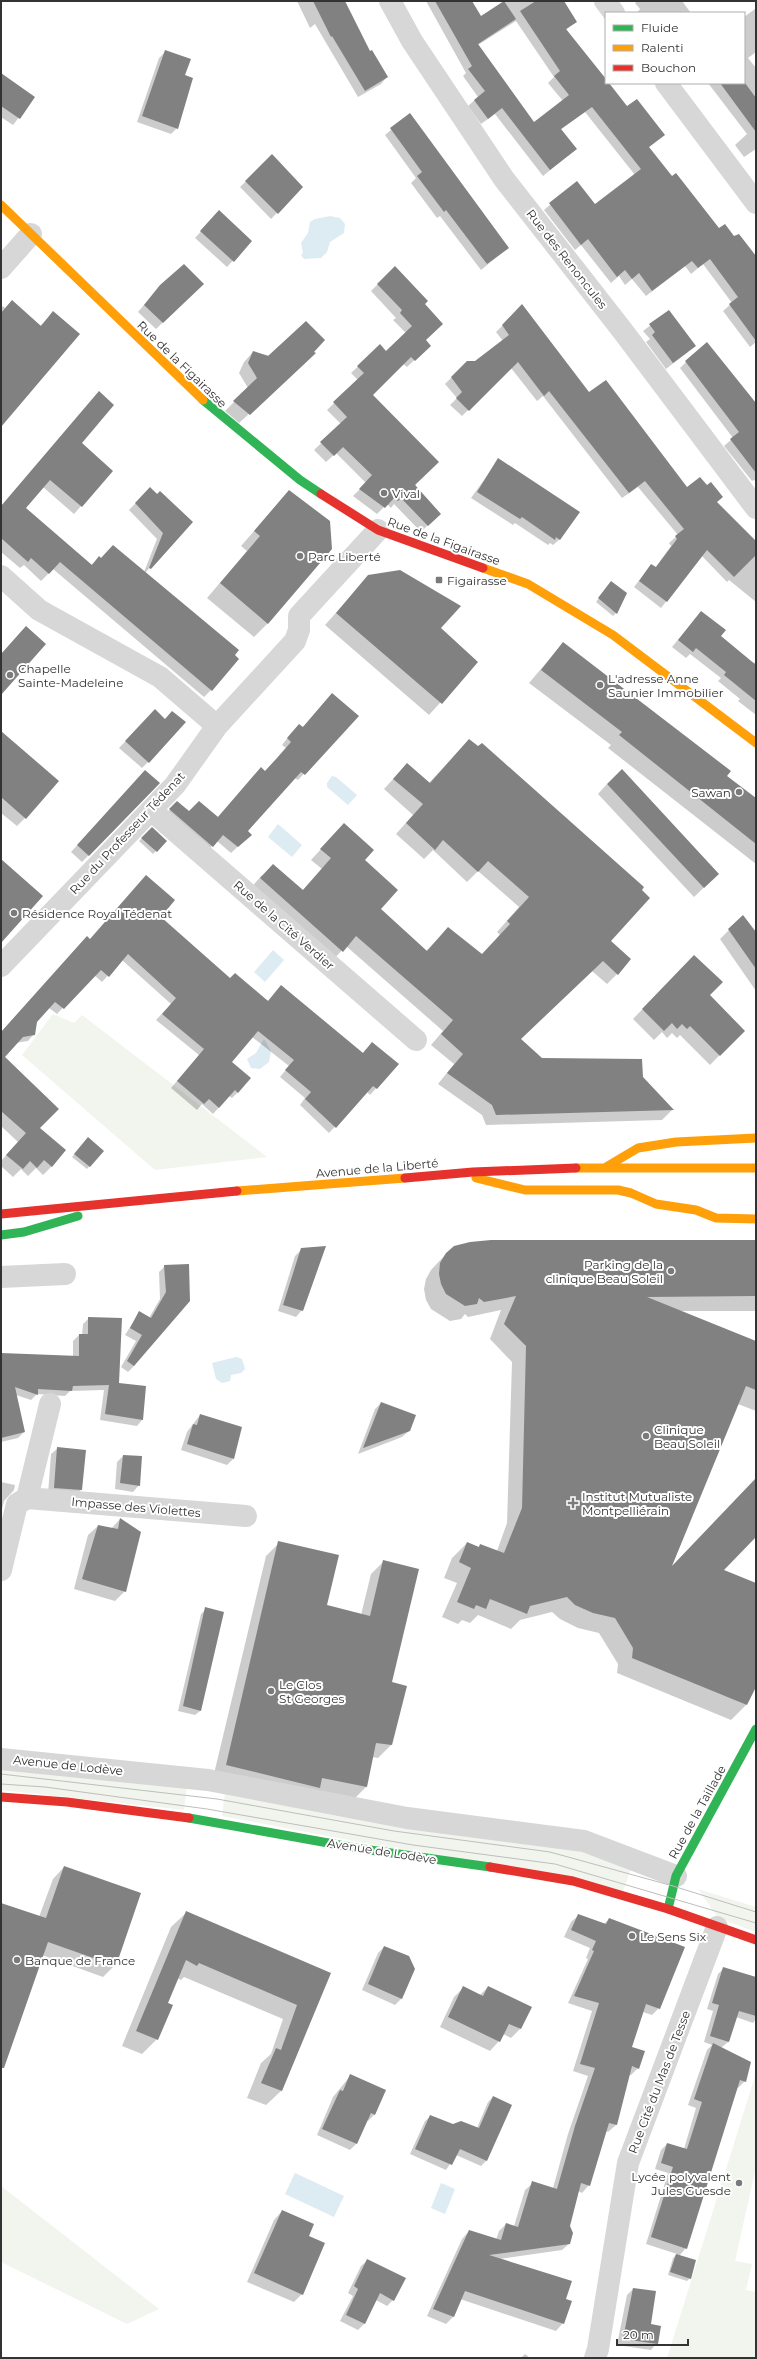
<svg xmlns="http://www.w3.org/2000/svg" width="757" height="2359" font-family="Montserrat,sans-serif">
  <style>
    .green { fill: #f1f5ed }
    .water { fill: #ddebf3 }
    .shadow { fill: #0003; fill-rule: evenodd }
    .building { fill: #818181 }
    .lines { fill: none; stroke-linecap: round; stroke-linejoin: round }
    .street { stroke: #d7d7d7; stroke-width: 22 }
    .fast { stroke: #30b455; stroke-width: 9 }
    .slow { stroke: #ff9f0a; stroke-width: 9 }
    .jam { stroke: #e5322d; stroke-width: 9 }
    .tram { stroke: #bebebe; stroke-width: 1 }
    .poi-dot { fill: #7a7a7a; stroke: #fff; stroke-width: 1.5 }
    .labels { text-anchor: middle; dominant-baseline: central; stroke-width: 4; stroke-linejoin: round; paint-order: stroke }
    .street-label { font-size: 12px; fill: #333; stroke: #fff }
    .poi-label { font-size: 12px; fill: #333; stroke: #fff; text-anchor: start }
  </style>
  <rect width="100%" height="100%" fill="#fff"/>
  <path class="green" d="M53,1014L74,1023L82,1015L267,1157L155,1170L22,1055Z
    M1,1767L187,1787L184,1810L1,1790Z
    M225,1793L567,1847L631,1868L623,1892L222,1816Z
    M698,1889L756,1907V1932L718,1918Z
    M756,2073V2167L735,2261L752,2264L746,2290L756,2292V2358H667Z
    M1,2186L159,2309L127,2324L1,2262Z"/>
  <path class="water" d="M330,216L340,218L345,224L344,233L330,242L327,252L321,258L304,259L301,255L303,253L301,243L308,233L310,222L315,219Z
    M332,776L336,777L357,795L348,805L327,787V783Z
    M278,824L302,845L292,857L268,837Z
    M273,950L284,960L265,982L254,972Z
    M264,1039L271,1051L269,1062L260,1069L251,1068L247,1059L256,1053Z
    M236,1357L242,1359L245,1369L241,1373L231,1375L230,1381L222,1383L216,1379L212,1363Z
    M295,2173L344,2196L334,2217L285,2194Z
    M441,2183L455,2189L445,2214L431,2208Z"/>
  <path class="shadow" d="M297,1H344L370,53L387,77L381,84L358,97L315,24L310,28Z
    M426,1H471L480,17L505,1H563L576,21L566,30L627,108L664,134L648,148L756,284V342L750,347L723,311L732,303L703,264L691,274L685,266L646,296L632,279L625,285L619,276L611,283L581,245L575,250L544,210L577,182L595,205L635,175L585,112L560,130L576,149L543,176L495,114L481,124L468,106L478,97L463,76L466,73ZM516,21L554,77L548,83L563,101L534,124L478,45Z
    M637,1H682L691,13H637L640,9L635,3Z
    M755,9L756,52L748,58L756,68V149L744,157L735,145L747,134L708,83H744V17Z
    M165,52L184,76L177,128L171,134L137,122L159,58Z
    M1,81L34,98L13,125L1,117Z
    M410,114L508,248L481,270L440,216L437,218L411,183L416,178L385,135Z
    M272,156L302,187L271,219L240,187Z
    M213,218L251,241L227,267L195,238Z
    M395,267L423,304V352L407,367L403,364L371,395L433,520L421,532L394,504L391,508L387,504L377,514L353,496L366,483L336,453L326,462L314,450L341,424L327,410L358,380L351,373L380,346L385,352L406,333L393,320L396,318L371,291Z
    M203,284L156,329L138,312L154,293Z
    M12,301L40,326L53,313L1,425V308L3,306L5,308Z
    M522,306L589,394L687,489L716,502L756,542V602L729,580L727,582L702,556L661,608L634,587L651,565L655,568L671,546L669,543L678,535L638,487L622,498L543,396L537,401L511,368L462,416L450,405L457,398L445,384L467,362H475L503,341L496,332Z
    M669,311L688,352L666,369L646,342L650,339L643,331Z
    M253,352L305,363L239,423L225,411L248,388L239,373L244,362Z
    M686,362L756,410V482L754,480L752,481L724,446L733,438L680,368Z
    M80,444L112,471L81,506L74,514L43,487L25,508L91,565L99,558L144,572L157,539L129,510L150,488L192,522L145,573L211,690L204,697L53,569L41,581L24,565L20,568L1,552V506Z
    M499,459L560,539L553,545L550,543L548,545L515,523L513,525L471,498Z
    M289,491L268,623L254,637L207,598L247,551L241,546Z
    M369,576L477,662L429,715L325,625Z
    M609,585L616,613L613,616L596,602Z
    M701,612L720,636L752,663L756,662V715L738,701L740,699L718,681L721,678L690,654L686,658L672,647Z
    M563,643L756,800V864L608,748L611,745L529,683Z
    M326,701L358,716L298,780L295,778L246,831L250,835L231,853L217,841L206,852L164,816L177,802L189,813L217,818L255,775L265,772L286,748L282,745L293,731L302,728Z
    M149,717L148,762L142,768L119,748Z
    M1,732L25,818L17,826L1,813Z
    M469,740L609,941L617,974L607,984L592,971L520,1039L542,1059L642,1077L672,1110L662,1120L486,1125L482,1115L438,1084L454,1064L431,1045L443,1031L346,946L332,961L250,889L262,875L302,891L322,869L311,860L334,835L363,860L379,909L426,951L438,939L482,955L500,935L497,932L519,907L478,871L467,882L433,850L424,859L396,834L413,815L384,789L407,764L429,783Z
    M139,778L159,783L82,862L71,852Z
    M607,784L718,874L694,897L598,794Z
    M152,829L166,841L153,854L139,841Z
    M159,917L230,979L362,1054L366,1049L398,1064L370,1095L367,1092L329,1133L300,1105L305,1098L280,1077L289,1066L252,1037L231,1062L238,1092L232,1098L229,1096L213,1114L202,1104L197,1110L171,1088L199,1055L156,1020L171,1004L122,960L102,982L94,975L57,1014L49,1008L36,1021L34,1034L28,1041L1,1045L5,1028L81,943Z
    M729,930L756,934V991L720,939Z
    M685,965L708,995L743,1031L710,1065L680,1035L677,1038L672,1033L667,1038L662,1032L654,1040L633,1019Z
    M1,1053L57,1109L39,1128L52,1166L43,1175L36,1168L28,1176L21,1169L13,1177L1,1166V1161L18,1142L1,1126Z
    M85,1142L103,1151L87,1169L72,1157Z
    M756,1241V1311H680L756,1343V1411L738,1404L670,1569L756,1479V1535L722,1570L756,1584V1685L746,1705L731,1720L617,1673L618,1664L599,1633L578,1628L560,1619L552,1612L520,1620L511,1629L478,1615L470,1623L462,1620L458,1624L442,1617L457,1583L444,1578L452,1558L467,1543L478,1548L480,1545L497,1551L507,1523L512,1362L490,1339L501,1310L468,1317L465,1314L461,1319L450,1321L431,1309L426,1300L424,1289L426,1279L431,1270L446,1254Z
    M302,1249V1310L296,1317L278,1311L295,1256Z
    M188,1265L134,1366L128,1372L121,1367L136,1341L125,1335L139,1313L149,1318L160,1299L159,1272L165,1266Z
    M89,1318L118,1384L145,1387L142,1420L137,1426L100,1420L104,1390L70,1391L65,1396L37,1394L31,1400L16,1395L24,1432L18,1438L1,1442V1355L73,1357V1341L79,1335H82L83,1324Z
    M381,1403L409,1431L402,1437L358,1454L375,1409Z
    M200,1415L233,1459L227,1465L181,1450L187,1432Z
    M58,1448L81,1490L75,1496L48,1494L51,1454Z
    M123,1456L139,1485L133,1492L115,1489L117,1462Z
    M1,1482L15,1485L14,1490L4,1501L1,1513Z
    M120,1519L125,1591L115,1601L74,1589L88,1535L98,1526L111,1529Z
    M279,1543L326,1605L361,1615L371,1574L384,1561L390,1682L391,1745L378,1758L372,1757L366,1787L353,1800L213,1778L266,1556Z
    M206,1609L200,1711L195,1715L178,1711L201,1614Z
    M64,1867L115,1965L103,1977L42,1955L1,2051V1905L39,1917L53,1879Z
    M186,1913L330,1973L281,2091L266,2105L247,2098L261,2063L271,2054L283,2019L184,1977L181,1980L177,1978L166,2003L157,2039L142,2054L122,2046L171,1927Z
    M579,1915L604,1924L609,1919L659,2008L652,2015L643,2012L631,2048L638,2068L631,2075H629L616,2125L608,2132L606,2131L589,2185L582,2193L578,2191L569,2226L570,2243L562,2250L499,2259L565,2300L563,2323L556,2331L460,2299L453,2317L446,2324L427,2316L462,2239L469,2231L496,2240L499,2231L506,2224L514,2226L525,2190L533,2183L553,2188L568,2134L588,2076L573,2071L592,2011L568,2003L588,1959L586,1958L590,1948L564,1937L571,1922Z
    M384,1947L414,1969L401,1999L395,2005L362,1990L378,1953Z
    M724,1968L756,1978V2019L753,2023L736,2017L728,2042L721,2048L745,2081L738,2088L736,2087L686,2248L679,2256L690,2278L687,2281L668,2275L673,2258L677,2254L646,2244L668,2173L655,2169L661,2150L667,2144L684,2149L696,2108L688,2105L707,2050L712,2045L704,2042L713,2011L707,2009L718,1974Z
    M488,1987L520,2029L511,2038L503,2034L499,2041L490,2051L440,2027L454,1997L463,1988L480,1995Z
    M351,2075L385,2091L374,2115L368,2121L366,2120L356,2144L350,2150L317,2135L333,2097Z
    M493,2097L511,2106L486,2161L481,2166L456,2155L446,2170L410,2154L425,2121L431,2116L453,2125L477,2128L488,2102Z
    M282,2211L308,2236L302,2294L294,2302L247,2282L274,2220Z
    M368,2260L393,2300L387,2306L376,2300L364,2324L358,2330L340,2321L353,2296L348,2293L361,2266Z
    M633,2289L657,2343L651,2350L617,2345L627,2295Z
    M525,2354L530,2358H521Z"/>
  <path class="building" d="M313,1H345L370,51L372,50L388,77L365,91L332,36L331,37Z
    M435,1H472L481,16L504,1L516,19L478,44L534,122L569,95L554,76L560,71L520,11L536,1H564L577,22L566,29L606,79V83H609L627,106L637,99L665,135L649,147L672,176L676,173L719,228L725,224L734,236L739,234L756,256V341L729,304L738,297L710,259L698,268L692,261L652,291L639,273L632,279L625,270L617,277L588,239L581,245L549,203L577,181L595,204L641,169L592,107L561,129L577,149L550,170L502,108L488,119L474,100L485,91L468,69L472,66Z
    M165,50L191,59L185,75L193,78L178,129L142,116Z
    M1,73L35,97L20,119L1,106Z
    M720,83H745L756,98V132Z
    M410,113L509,248L487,264L446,210L444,212L417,176L422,172L390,128Z
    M272,154L303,187L278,214L245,181Z
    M219,210L252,241L234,262L200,231Z
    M184,264L204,284L163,323L144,305L160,285Z
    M395,266L428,301L425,304L443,324L426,340L431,346L415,361L411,357L373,395L439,462L415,485L441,514L428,526L401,498L398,501L394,498L385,508L359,489L372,475L343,447L334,456L320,442L347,417L333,402L364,373L357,366L380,344L386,351L412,326L400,313L402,310L377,284Z
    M12,300L41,326L53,311L80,334L1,427V313Z
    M522,304L589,392L606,380L687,487L700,477L707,485L711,482L723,497L717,502L756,541V555L734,577L707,550L667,602L639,581L651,564L656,567L677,539L675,536L684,529L645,481L629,493L549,391L544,396L518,362L469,411L456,398L462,392L451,377L467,361H475L509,335L502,325Z
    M669,310L696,346L673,363L652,335L655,332L649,324Z
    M306,321L325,340L314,352L316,353L250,415L233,401L257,378L248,363L253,351L268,356Z
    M707,342L756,403V473L730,439L739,432L685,361Z
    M99,391L114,405L82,443L113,471L82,507L50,480L26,508L92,565L99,556L101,558L113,545L239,650L235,655L239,659L212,691L60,562L49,574L31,558L28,562L1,538V506Z
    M498,458L580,512L560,540L556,537L555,540L522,517L520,519L477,492Z
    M150,487L157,494L160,491L193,522L151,569L149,568L163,533L135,503Z
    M289,490L330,521L332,549L268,624L220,583L260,536L254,531Z
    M400,570L461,606L441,628L478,662L442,704L336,613L368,575Z
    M611,581L627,593L617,614L598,598Z
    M701,611L726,630L721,636L756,665V701L724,675L726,672L696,648L693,652L678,640Z
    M26,626L46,644L1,695V654Z
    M563,642L731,771L727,776L756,798V844L619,735L622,732L541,670Z
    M332,693L359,716L305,775L301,772L248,831L252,835L238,847L223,835L213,847L169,809L177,801L189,811L199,801L218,817L261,767L265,771L277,758L291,742L287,738L299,724L303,727Z
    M155,709L165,719L172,711L186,722L149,763L125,741Z
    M1,731L59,781L26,819L1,797Z
    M469,739L478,746L482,743L644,887L642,890L650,898L611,941L631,959L618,975L603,961L521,1039L542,1058L642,1059L643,1077L674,1110L496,1115L492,1105L447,1073L463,1054L441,1034L453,1020L356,936L343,952L260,878L273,864L303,890L331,858L320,849L344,823L374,850L365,860L398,890L381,909L427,951L448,927L482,954L510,924L507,921L529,897L488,861L478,872L443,840L435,850L406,823L423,804L393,779L407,763L430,783Z
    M622,769L719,874L704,888L607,784Z
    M145,770L160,783L89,856L77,845Z
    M152,827L167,841L157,852L141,838Z
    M1,859L43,896L1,943Z
    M146,875L175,900L161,917L230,978L235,973L268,1001L281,985L363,1053L372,1042L399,1064L377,1089L373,1086L336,1128L305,1099L311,1092L285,1070L294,1060L258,1031L232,1062L251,1078L238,1093L235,1090L219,1108L209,1099L204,1104L177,1081L204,1049L162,1014L176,998L128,954L109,977L101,970L64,1009L55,1002L37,1022L35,1035L23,1037L5,1057L59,1109L40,1128L66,1150L52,1167L44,1160L37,1168L30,1161L23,1169L6,1155L26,1133L1,1111V1032L87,936L90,939Z
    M743,915L756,932V969L728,929Z
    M694,955L723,982L710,995L745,1031L720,1056L690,1026L687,1029L682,1024L677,1029L672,1023L664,1031L642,1009Z
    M88,1137L104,1151L90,1167L74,1154Z
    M491,1240H756V1296L647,1297L756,1341V1390L746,1386L672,1566L756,1478V1537L724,1570L756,1583V1687L747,1705L632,1658L633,1648L615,1618L593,1613L575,1605L567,1597L530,1606L527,1614L490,1599L486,1609L476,1605L474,1609L457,1602L471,1568L459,1562L467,1542L479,1547L480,1544L504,1553L522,1508L526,1346L504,1324L516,1296L484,1302L479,1298L477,1304L465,1306L446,1294L441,1284L439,1274L440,1263L446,1253L454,1246L470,1242Z
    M326,1246L303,1311L283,1305L301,1248Z
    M189,1264L190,1301L134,1366L127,1361L142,1335L130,1328L139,1311L151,1318L166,1292L164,1265Z
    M88,1317L122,1318L119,1383L146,1386L143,1420L105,1414L109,1385L73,1386L72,1391L38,1389V1395L15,1387L25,1432L1,1438V1353L79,1356V1334H88Z
    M381,1402L416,1415L410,1431L363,1448Z
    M200,1414L242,1427L234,1459L187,1444L193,1424L197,1425Z
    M57,1447L86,1450L82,1490L54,1488Z
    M123,1455L142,1456L140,1486L120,1483Z
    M120,1518L141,1532L126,1592L82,1579L98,1525L118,1529Z
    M278,1541L339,1555L327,1605L370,1616L383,1560L419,1569L392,1682L407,1686L392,1745L376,1743L367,1787L322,1778L320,1788L226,1765Z
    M205,1607L224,1612L201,1711L183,1706Z
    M64,1866L141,1893L116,1966L48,1942L4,2068H1V1903L46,1918Z
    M186,1911L331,1973L282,2091L261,2083L276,2048L281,2050L297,2005L199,1963L197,1966L186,1960L168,2003L173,2005L158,2040L136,2031Z
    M578,1914L606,1924L609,1918L685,1947L660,2009L646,2004L632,2047L645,2051L639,2069L632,2066L617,2125L609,2123L590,2186L581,2183L570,2226L573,2233L570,2244L489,2255L572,2281L566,2299L572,2301L564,2324L465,2291L454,2317L433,2309L469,2230L501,2240L506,2223L518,2227L532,2181L557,2189L575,2126L595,2068L580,2064L599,2003L574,1996L594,1951L592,1950L596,1941L571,1930Z
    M384,1946L409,1956L415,1969L402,1999L368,1984Z
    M723,1967L756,1977V2016L739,2011L729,2042L710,2036L719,2005L712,2003Z
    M463,1986L483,1996L488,1986L532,2007L521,2029L509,2024L500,2042L448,2017Z
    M713,2043L751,2062L746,2082L740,2080L687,2249L651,2237L673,2167L661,2163L667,2143L687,2149L702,2102L694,2099Z
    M350,2074L386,2090L375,2115L371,2113L357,2144L322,2129L340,2090L343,2091Z
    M493,2096L512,2105L487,2161L460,2149L452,2165L415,2149L430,2115L453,2124L461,2121L479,2128Z
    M282,2210L314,2224L309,2236L325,2243L303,2295L254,2273Z
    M676,2254L696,2260L691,2279L670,2272Z
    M367,2259L406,2278L394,2301L380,2293L365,2324L346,2315L358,2289L354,2286Z
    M633,2288L656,2291L651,2324L661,2326L658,2344L623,2339Z"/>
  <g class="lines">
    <path class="street" d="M390,1L412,41L504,179L622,330L756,508
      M605,1L614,13
      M666,83L756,203
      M1,268L31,234
      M1,576L39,610L160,677L217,726
      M151,810L416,1040
      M1,966L175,785L217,726L295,641L299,630V616L378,530
      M1,1277L65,1274
      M27,1498L50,1404
      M1,1570L17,1504L27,1498L246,1516
      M1,1759L208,1780L407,1818L584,1841L676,1876
      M595,2358L598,2349L628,2163L717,1927"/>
    <path class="fast" d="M203,400L300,480L321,494
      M1,1235L24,1232L78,1216
      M189,1818L356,1848L490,1867
      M668,1909L676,1876L756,1729"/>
    <path class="slow" d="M1,205L203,400
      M483,568L528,584L613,635L756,743
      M606,1167L638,1148L676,1142L756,1138
      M576,1168H756
      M476,1178L525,1190H618L631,1193L656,1204L696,1210L716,1218L756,1219
      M237,1191L405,1178"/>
    <path class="jam" d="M321,494L378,530L483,568
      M405,1178L473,1172L576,1168
      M1,1214L237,1191
      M1,1797L67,1802L189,1818
      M490,1867L573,1881L668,1909L756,1940"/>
    <path class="tram" d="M1,1774L217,1799L394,1831L550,1852L673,1886L756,1912
      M1,1784L45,1787L207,1809L413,1845L555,1864L756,1923"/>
  </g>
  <g class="poi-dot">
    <circle cx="384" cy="493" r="4"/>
    <circle cx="300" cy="556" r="4"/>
    <rect x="435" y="576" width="8" height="8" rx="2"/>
    <circle cx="10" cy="675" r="4"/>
    <circle cx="600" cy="685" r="4"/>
    <circle cx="739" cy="792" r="4"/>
    <circle cx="14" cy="913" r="4"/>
    <circle cx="671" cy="1271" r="4"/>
    <circle cx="646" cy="1436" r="4"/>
    <path d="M571 1497h4v4h4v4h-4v4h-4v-4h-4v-4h4z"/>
    <circle cx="271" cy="1691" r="4"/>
    <circle cx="632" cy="1936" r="4"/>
    <circle cx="17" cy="1960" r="4"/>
    <circle cx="739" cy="2183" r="4"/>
  </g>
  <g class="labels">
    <g class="street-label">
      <text transform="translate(567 259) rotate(52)">Rue des Renoncules</text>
      <text transform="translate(182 364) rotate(44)">Rue de la Figairasse</text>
      <text transform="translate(444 541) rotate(20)">Rue de la Figairasse</text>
      <text transform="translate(127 833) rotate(-47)">Rue du Professeur Tédenat</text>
      <text transform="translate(284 925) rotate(41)">Rue de la Cité Verdier</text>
      <text transform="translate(377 1168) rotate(-5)">Avenue de la Liberté</text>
      <text transform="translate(136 1507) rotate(5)">Impasse des Violettes</text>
      <text transform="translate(68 1765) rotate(6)">Avenue de Lodève</text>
      <text transform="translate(697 1812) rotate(-61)">Rue de la Taillade</text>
      <text transform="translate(382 1851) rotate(9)">Avenue de Lodève</text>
      <text transform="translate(659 2082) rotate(-69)">Rue Cité du Mas de Tesse</text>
    </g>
    <g class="poi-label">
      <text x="392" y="493">Vival</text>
      <text x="308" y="556">Parc Liberté</text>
      <text x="447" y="580">Figairasse</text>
      <text x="18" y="668">Chapelle<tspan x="18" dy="14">Sainte-Madeleine</tspan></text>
      <text x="608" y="678">L'adresse Anne<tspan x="608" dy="14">Saunier Immobilier</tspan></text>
      <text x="731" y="792" text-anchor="end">Sawan</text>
      <text x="22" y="913">Résidence Royal Tédenat</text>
      <text x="663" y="1264" text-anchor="end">Parking de la<tspan x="663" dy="14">clinique Beau Soleil</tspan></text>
      <text x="654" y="1429">Clinique<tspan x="654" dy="14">Beau Soleil</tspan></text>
      <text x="582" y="1496">Institut Mutualiste<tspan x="582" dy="14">Montpelliérain</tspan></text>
      <text x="279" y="1684">Le Clos<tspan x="279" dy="14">St Georges</tspan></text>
      <text x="640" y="1936">Le Sens Six</text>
      <text x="25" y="1960">Banque de France</text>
      <text x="731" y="2176" text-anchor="end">Lycée polyvalent<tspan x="731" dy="14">Jules Guesde</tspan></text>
    </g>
  </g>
  <rect width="757" height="2359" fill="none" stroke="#333333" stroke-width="4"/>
  <rect x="605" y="12" width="140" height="72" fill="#ffffff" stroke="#adadad"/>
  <rect x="613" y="25" width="20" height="6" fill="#30b455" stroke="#adadad"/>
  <text x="641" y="32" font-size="12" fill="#333333">Fluide</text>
  <rect x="613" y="45" width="20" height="6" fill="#ff9f0a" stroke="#adadad"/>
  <text x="641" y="52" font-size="12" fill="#333333">Ralenti</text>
  <rect x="613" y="65" width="20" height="6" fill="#e5322d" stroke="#adadad"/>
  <text x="641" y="72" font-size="12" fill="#333333">Bouchon</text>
  <path d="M617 2339v6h71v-6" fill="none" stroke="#333333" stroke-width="2"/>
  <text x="623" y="2339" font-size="12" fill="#333333" stroke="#ffffff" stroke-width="3" paint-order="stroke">20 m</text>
</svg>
